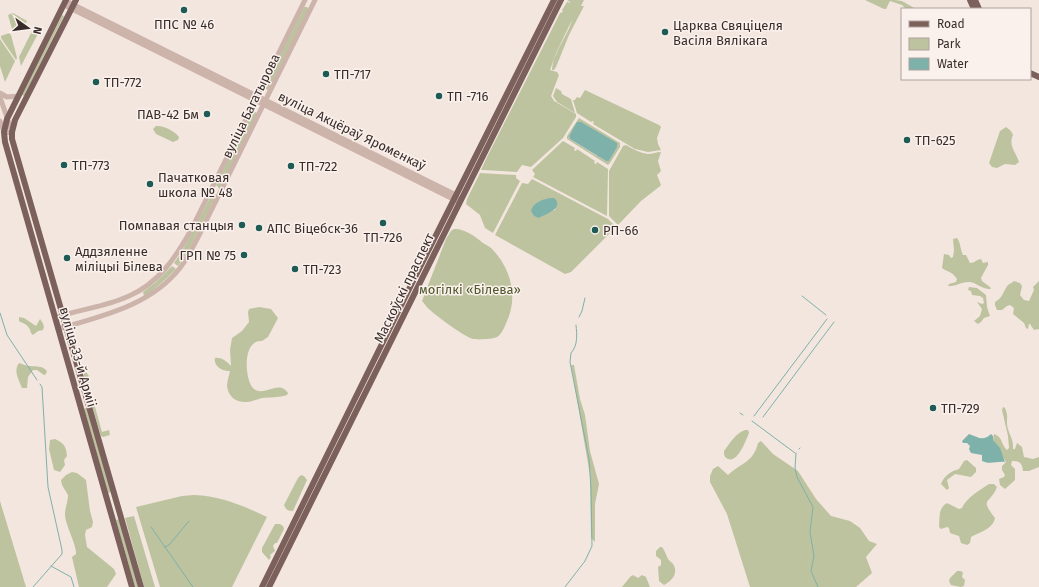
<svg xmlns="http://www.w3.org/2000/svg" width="1039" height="587" font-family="'Fira Sans',sans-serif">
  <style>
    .green { fill: #bdc39f; fill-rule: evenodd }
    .water { fill: #7eb1aa }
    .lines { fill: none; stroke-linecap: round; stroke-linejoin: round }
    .stream { stroke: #7eb1aa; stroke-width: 1 }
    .minor { stroke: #ccb4ab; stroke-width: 5 }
    .major { stroke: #7b605b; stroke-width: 6 }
    .poi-dot { fill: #1f5b55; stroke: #faf1ec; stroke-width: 1.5 }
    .labels { text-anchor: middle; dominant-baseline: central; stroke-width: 3; stroke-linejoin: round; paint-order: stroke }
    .poi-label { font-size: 13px; fill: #392c2a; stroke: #faf1ec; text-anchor: start }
    .street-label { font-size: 13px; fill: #392c2a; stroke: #faf1ec }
    .park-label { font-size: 13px; fill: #50582d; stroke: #faf1ec }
  </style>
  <rect width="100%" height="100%" fill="#f3e6df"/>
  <path class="green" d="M567,0H584L581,6H584L569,35L556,67L554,70H552C553,52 568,36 572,20L556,53L550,70L557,72L559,75L551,96L554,101L576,114V117L563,138L531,167L522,165L517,172L483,170H481L487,157L553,27L560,13L563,12L562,10L567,2H569L570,4V2Z
    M865,0H895L902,1L916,9H906L902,5L890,1L886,9H884Z
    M304,7H307L309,9L268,90L263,88Z
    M13,13L27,21L24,27L14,31L12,29L8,15Z
    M62,15L64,16L24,96L22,95Z
    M35,25L41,28L21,66L19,57Z
    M9,33L11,35C13,43 15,49 17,58L16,60L1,38V36Z
    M0,39L15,61L5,82L0,66Z
    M556,88L561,91L562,94L571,99L575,113L557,102L553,96Z
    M585,90L659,125L661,127L657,138L658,144L661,150L648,152L635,149L593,124L594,122L592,121L591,122L577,113L573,100H575L577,97L580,98Z
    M252,110L257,113L221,188H219L216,185Z
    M579,118L620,143V147L610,163L608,165L567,139V136ZM586,125L599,135L600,139L611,149L614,146V142L617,144V146L609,161H606L599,157L602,156L605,159L608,155L609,150L607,148L602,151L592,146L591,148L597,153V156L570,139L569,136L572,131L577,134L582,139L584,140L589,134Z
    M156,126C163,125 175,131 179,137L178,140L173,142L156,134L153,129Z
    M1006,127L1011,131L1013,135C1008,146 1016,152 1019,162L1015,165L1005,164L997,168L992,167L989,163L1000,131Z
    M563,141L575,148L574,150L576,151L577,149L595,161L594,163L596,164L597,162L608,169L607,216L533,177L535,174L532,170Z
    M626,145C633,149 640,153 648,154C652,154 657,152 661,152L658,161L661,171L657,175L661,185L659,187L641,201L618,225L609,216V171L623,146Z
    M480,173L516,175V178L520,181L493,233L485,228L480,215L466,204L467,199Z
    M532,179L608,219L616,227L571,272L565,274L495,235L522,183L528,184ZM543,200L556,209L539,218L534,205Z
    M213,192L215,194L216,196L191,246L178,266L174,263L181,253Z
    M454,229C464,228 476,237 483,243C486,245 491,247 493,250C511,269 518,297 507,321C505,326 502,334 497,337C493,339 478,340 473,339C463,336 438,317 430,310C427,308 425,304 422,301L446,239L451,231Z
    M957,238C961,243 960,249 963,255H966L970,263C975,263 977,259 981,259L983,263L988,262V265L981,278L982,281L990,287L991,289C983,290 977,283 970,282C962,281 955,287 948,286L949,284L956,282L957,279C951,270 948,273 942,268L944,254L949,255L951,258L953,257L954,250L953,239Z
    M172,266L176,269L167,278L146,296H144L143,292L155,283Z
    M1014,281L1020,283L1022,286L1020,295L1024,300L1029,301L1034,290L1033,287L1039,281V329L1034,330L1030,324H1029L1028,329L1026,328L1024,323L1013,314L1014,308L1010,305L1007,306L1002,310H997L995,305V302C1003,298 1003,291 1008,285C1009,284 1012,283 1014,281Z
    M969,287L977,288L986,295L987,307L990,316L984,318L981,322L978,324L974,321L980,316L982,309L977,302L982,304L984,303L983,298L980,296L972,295L971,291L968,290Z
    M259,307L271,309L278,318L268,337L262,341C241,339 245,383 254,389C265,397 279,379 288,393L287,395C278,398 270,397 262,398C257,399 252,402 247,402C237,403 228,397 227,386C227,381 229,376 230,371C223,372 213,366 215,358C222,357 227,362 231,366L230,350L232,338L242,331L249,322L248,312L249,309Z
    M19,317L24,318L36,326L40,319C43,323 45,326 43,330L38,331L33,335C30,333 31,331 29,328C27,324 22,323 19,321Z
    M19,363C23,364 26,366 30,366C37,367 41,365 47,371L46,374L44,375L37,370H33L28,377L27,388H22C19,380 13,371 19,363Z
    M571,365H574L580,399L585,415L590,451L599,484L595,504V542L591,538L590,475Z
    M86,372L89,376L87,378L102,432L109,430L110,435L103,437L101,436L83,375Z
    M1003,407L1005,408C1008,416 1007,415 1007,423C1007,432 1014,438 1013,449H1015L1017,443L1022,447L1024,457L1033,459L1039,457V467L1029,471H1023C1022,463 1020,461 1012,461L1011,465L1015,469V480L1005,489L1000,485L999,479L1004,477L1005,475L1002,470V466L1006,462L993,440L994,434C1003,437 1001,445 1007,450L1009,448L1008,436L1002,410Z
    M86,408H87L111,492L108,493L84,409Z
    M745,430H748L749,433C746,440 738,463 728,459C724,457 724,455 724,451C729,444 736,433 745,430Z
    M55,439C64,443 66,446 67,456L64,460L65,465L60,472L54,470L49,449L50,440Z
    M761,441L773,454L798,471L816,499L831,516L850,521L860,528L869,541L877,544L866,557L872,573L856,587H750L727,514L710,482V476L713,469L718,466L728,475C742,462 753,463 758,443Z
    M967,460L976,468V472L971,477L955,474L947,480L949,488L947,490L941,484C944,476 951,471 959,469L964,461Z
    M72,472L77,473L86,480L90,511L93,522L92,527L86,530L85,535L87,547L114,569L116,574L107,587H79L72,557L76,554C77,545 65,525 65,514C65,508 68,501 68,495L62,485L61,480L66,475Z
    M301,475L304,476L307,480L293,511C288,511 286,510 284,505L298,478Z
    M989,484H994L997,487C990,505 979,497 995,518C993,529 980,532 971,537L970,543L967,545L961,543L959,536L950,533L949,528L947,527L941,529L939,527C940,517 938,508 947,503L959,509L962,508C966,498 980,490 989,484Z
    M194,495C221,496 244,506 267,517L232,587H160L136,507L182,496Z
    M0,501L26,587H0Z
    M134,516L155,587H144L143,583L125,518Z
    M119,519L138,587H135L116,520Z
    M275,524H280L283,526L284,529L277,543H275L273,546L275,551L270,555L271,557L269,560L262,552V548Z
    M660,547H662C665,551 666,555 668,559C669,561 672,562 673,564C679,573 672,581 664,585L659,581L658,567L661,565V560L656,556V551Z
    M957,571H960L963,572L962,577L965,580L964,586L961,587L951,585L949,581L950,578Z
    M633,575L638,578L642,575L646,577L650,587H622L630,577Z"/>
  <path class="water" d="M577,122H581L617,143V147L609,161H606L570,139L569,136Z
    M550,198H554C565,208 546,214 539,218L534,216L531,211C533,202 542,200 550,198Z
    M969,434C978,437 983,442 991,434L993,436V440L1000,448L1005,462C996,461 991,465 982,461V455L971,453L969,449L970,446L967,443H963L962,441Z"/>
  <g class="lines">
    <path class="stream" d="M802,296L826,315
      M0,313L7,335L37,380
      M579,317L582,311L585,298
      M740,413L743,415
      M754,416L827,319
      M763,417L834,322
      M752,421L795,453
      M799,449L800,448
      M796,453L795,468L797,477L813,507L810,532L814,556L811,571L818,587
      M151,527L193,587
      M165,547L169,545L189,521
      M51,566L71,577L74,587
      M33,587L62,554V550L48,487L42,387L40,384
      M565,587L585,561L592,546L591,488L589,459L570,362L571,353C578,345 577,335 576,325"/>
    <path class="minor" d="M66,1L456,195L459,203
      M64,5L457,201
      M0,93L7,97L18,96
      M0,97L12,132
      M0,121L4,132L12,133
      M55,318C79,309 106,307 129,296C159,283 176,257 191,230L305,0
      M58,329C102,316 150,306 180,268C191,253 199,236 207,219L315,0"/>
    <path class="major" d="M66,0L7,119L4,132L5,142L132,587
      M76,0L15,120L12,132V139L141,587
      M970,0L974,9
      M975,0L979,9
      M1030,73L1039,77
      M262,587L417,273L554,0
      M269,587L456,210L561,0"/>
  </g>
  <g class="poi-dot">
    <circle cx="184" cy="10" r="4"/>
    <circle cx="665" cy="32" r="4"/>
    <circle cx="326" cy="74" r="4"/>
    <circle cx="96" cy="82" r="4"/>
    <circle cx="439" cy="96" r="4"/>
    <circle cx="207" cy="114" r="4"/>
    <circle cx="907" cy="140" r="4"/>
    <circle cx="64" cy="165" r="4"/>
    <circle cx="291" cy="166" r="4"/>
    <circle cx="150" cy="184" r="4"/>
    <circle cx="383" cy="223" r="4"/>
    <circle cx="242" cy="225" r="4"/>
    <circle cx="259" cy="228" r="4"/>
    <circle cx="595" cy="230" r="4"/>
    <circle cx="244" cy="255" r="4"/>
    <circle cx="67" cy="258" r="4"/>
    <circle cx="295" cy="269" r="4"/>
    <circle cx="933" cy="408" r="4"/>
  </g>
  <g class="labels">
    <g class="poi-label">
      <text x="184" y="24" text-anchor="middle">ППС № 46</text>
      <text x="673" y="25">Царква Свяціцеля<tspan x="673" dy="15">Васіля Вялікага</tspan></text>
      <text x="334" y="74">ТП-717</text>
      <text x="104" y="82">ТП-772</text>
      <text x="447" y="96">ТП -716</text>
      <text x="199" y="114" text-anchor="end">ПАВ-42 Бм</text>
      <text x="915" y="140">ТП-625</text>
      <text x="72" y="165">ТП-773</text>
      <text x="299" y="166">ТП-722</text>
      <text x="158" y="177">Пачатковая<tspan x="158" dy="15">школа № 48</tspan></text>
      <text x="234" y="225" text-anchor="end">Помпавая станцыя</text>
      <text x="267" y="228">АПС Віцебск-36</text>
      <text x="603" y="230">РП-66</text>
      <text x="383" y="237" text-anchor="middle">ТП-726</text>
      <text x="75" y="251">Аддзяленне<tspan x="75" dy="15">міліцыі Білева</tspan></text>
      <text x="236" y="255" text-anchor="end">ГРП № 75</text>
      <text x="303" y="269">ТП-723</text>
      <text x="941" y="408">ТП-729</text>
    </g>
    <g class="street-label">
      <text transform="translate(251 106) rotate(-64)">вуліца Багатырова</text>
      <text transform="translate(352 131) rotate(26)">вуліца Акцёраў Яроменкаў</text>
      <text transform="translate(404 288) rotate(-64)">Маскоўскі праспект</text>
      <text transform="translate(78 357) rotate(74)">вуліца 33-й Арміі</text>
    </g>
    <g class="park-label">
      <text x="470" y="289">могілкі «Білева»</text>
    </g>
  </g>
  <rect x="901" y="8" width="130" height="72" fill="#faf1ec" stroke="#ada29e"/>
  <rect x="909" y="21" width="20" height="6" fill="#7b605b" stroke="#ada29e"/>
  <text x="937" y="28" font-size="12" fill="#392c2a">Road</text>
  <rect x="909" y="38" width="20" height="12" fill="#bdc39f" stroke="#ada29e"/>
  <text x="937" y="48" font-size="12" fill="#392c2a">Park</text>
  <rect x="909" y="58" width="20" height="12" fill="#7eb1aa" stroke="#ada29e"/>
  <text x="937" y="68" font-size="12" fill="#392c2a">Water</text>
  <g transform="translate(28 28) rotate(104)" stroke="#faf1ec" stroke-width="3" paint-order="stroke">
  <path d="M0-3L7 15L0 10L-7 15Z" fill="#392c2a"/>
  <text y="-6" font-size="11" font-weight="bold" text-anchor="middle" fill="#392c2a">N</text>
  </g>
</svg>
